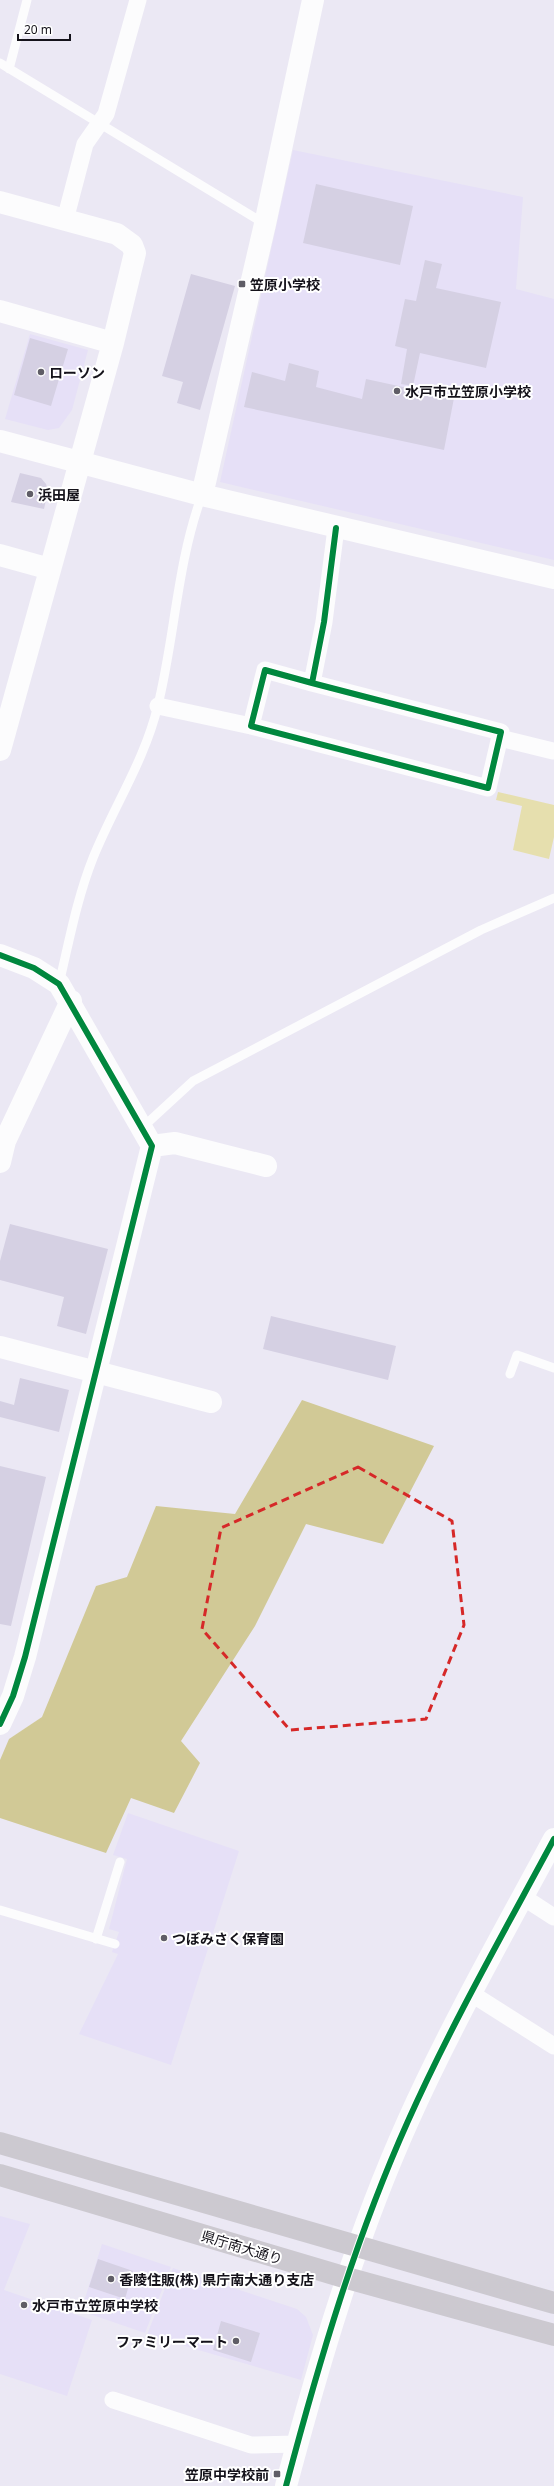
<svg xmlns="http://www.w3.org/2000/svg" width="554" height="2486" font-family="'Noto Sans','Noto Sans JP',sans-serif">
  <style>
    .built { fill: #e6e0f7 }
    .green { fill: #e6dfae }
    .forest { fill: #d1c996 }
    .building { fill: #d5d0e3 }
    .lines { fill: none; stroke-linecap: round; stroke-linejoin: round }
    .service { stroke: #fcfcfd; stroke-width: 9 }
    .minor { stroke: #fcfcfd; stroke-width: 17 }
    .tertiary { stroke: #fcfcfd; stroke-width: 22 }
    .primary { stroke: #ccc9d0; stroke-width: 22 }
    .cycleway-casing { stroke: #fff; stroke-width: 8 }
    .cycleway { stroke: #00873e; stroke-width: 6 }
    .marked { fill: none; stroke: #d62828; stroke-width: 3; stroke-dasharray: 8 5; stroke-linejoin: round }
    .poi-dot { fill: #5f5d66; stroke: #fff; stroke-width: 1.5 }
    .labels { text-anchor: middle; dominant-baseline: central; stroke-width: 4; stroke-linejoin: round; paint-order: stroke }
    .poi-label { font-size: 14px; font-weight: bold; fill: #14121a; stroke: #fff; text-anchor: start }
    .street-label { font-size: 14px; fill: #14121a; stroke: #fff }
  </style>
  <rect width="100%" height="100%" fill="#ebe8f4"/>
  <path class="built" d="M293,150L523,197L516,289L554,299V560L220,482Z
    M30,334L88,350L72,410L59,428L48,430L5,419Z
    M128,1813L239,1851L171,2065L79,2034L118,1954L112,1952L119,1932L109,1929L127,1859L113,1855Z
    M0,2216L30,2224L4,2290L92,2320L67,2396L0,2374Z
    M102,2244L171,2267L145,2333L81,2311Z
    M173,2268L297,2309L306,2317L313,2335L301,2380L147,2335Z"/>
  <path class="green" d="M498,792L554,805V837L549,859L513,850L522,806L496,800Z"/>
  <path class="forest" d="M302,1400L434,1446L383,1544L306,1524L255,1626L181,1741L200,1763L174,1813L131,1798L106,1853L0,1818V1760L9,1739L42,1717L96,1586L127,1577L156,1506L235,1514Z"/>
  <path class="building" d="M316,184L413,206L400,265L303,243Z
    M425,260L442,264L436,288L501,302L486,368L420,353L413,386L401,384L407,349L395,346L405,299L416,301Z
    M191,274L235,286L200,410L177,403L183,382L162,376Z
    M30,338L68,349L51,406L14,395Z
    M289,363L319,371L316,387L362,399L366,379L454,398L444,450L244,407L252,372L285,381Z
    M20,473L41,478L46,484L48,490L44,509L11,502Z
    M10,1224L108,1249L86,1334L57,1326L64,1297L0,1280V1261Z
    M271,1316L396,1346L388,1380L263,1349Z
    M20,1378L69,1390L59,1432L0,1417V1401L14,1405Z
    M0,1466L46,1477L11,1626L0,1624Z
    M98,2259L133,2271L125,2299L89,2287Z
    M221,2321L260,2333L251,2362L213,2350Z"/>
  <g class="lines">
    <path class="service" d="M0,63L265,224
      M9,69L27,0
      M59,984C69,942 77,898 93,858C114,806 145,760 158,705C175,636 177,563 202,495
      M143,1127L193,1081L481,930L554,898
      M510,1374L517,1355L554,1368
      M0,1910L115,1944
      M96,1939L120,1862"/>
    <path class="minor" d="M65,220L85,144L106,114L138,0
      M312,683L265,670L251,726L488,788L501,732L312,683L324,622L336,528
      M158,706L251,726
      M500,738L553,751
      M523,1897L554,1917
      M472,1994L554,2046
      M113,2400L251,2445L297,2444"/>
    <path class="tertiary" d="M0,202L117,234L132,245L135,253L113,343L0,750
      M0,311L113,343
      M0,441L202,495L554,578
      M202,495L265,224L313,0
      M0,555L50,569
      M0,955L34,968L59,984L152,1146L25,1657L13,1696L0,1724
      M152,1146L175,1143L266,1166
      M0,1162L5,1141L71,1001
      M0,1347L211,1402
      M286,2486C319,2362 355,2239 408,2121C451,2025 504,1932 554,1839"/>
    <path class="primary" d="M0,2143L554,2303
      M0,2175L347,2278L554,2335"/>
    <g class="cycleway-casing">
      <path id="cycleway" d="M312,683L265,670L251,726L488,788L501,732L312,683L324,622L336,528
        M0,955L34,968L59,984L152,1146L25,1657L13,1696L0,1724
        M286,2486C319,2362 355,2239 408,2121C451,2025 504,1932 554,1839"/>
    </g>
    <use href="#cycleway" class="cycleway"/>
  </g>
  <path class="marked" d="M358,1467L452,1521L464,1625L426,1719L290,1730L202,1629L221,1528Z"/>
  <g class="poi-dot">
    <rect x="238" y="280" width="8" height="8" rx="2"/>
    <circle cx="41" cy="372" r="4"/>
    <circle cx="397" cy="391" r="4"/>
    <circle cx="30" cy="494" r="4"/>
    <circle cx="164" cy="1938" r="4"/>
    <circle cx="111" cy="2279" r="4"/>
    <circle cx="24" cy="2305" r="4"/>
    <circle cx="236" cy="2341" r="4"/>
    <rect x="273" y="2470" width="8" height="8" rx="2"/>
  </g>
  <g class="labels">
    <g class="poi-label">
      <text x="250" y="284">笠原小学校</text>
      <text x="49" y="372">ローソン</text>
      <text x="405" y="391">水戸市立笠原小学校</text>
      <text x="38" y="494">浜田屋</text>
      <text x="172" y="1938">つぼみさく保育園</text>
      <text x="119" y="2279">香陵住販(株) 県庁南大通り支店</text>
      <text x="32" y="2305">水戸市立笠原中学校</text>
      <text x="228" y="2341" text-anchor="end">ファミリーマート</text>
      <text x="269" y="2474" text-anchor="end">笠原中学校前</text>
    </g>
    <g class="street-label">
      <text transform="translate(242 2247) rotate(17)">県庁南大通り</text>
    </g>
  </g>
  <path d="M18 34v6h52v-6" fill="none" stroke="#14121a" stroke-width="2"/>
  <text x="24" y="34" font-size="12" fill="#14121a" stroke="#ffffff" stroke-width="3" paint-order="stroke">20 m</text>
</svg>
